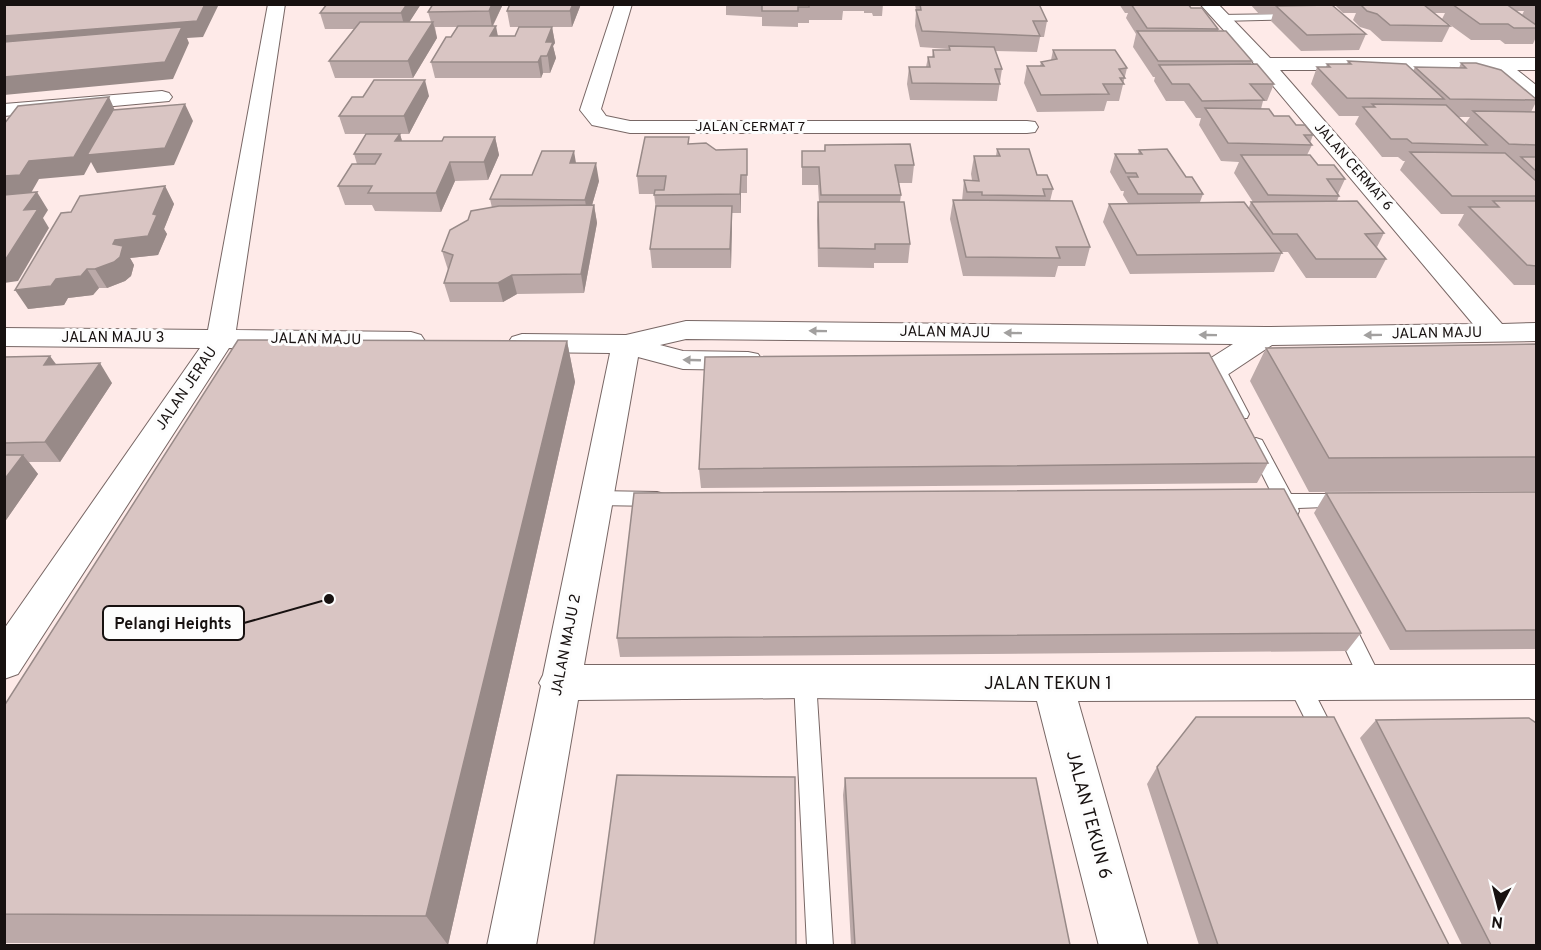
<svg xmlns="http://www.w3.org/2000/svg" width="1541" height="950" font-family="Overpass,sans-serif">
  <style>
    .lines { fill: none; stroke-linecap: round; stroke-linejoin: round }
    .service-casing { stroke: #786765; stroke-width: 2 }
    .minor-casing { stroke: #786765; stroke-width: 2 }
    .service { fill: #fff; fill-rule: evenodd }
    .minor { fill: #fff; fill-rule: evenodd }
    .wall { fill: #bba9a8; fill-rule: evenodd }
    .shaded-wall { fill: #988a88 }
    .building { fill: #d9c5c3; stroke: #988a88; stroke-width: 1.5 }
    .oneway { fill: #a2a09f }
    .labels { text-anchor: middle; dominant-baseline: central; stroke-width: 6; stroke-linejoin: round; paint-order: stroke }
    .far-street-label { font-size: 14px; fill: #171110; stroke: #fdfdfd }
    .street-label { font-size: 15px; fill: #171110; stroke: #fdfdfd }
    .near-street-label { font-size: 18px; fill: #171110; stroke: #fdfdfd }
    .leader { fill: none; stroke: #171110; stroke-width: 2 }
    .callout-dot { fill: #171110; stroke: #fdfdfd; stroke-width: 2 }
    .callout { fill: #fdfdfd; stroke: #171110; stroke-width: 2 }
    .callout-label { font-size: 16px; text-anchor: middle; font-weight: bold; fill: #171110 }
  </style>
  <rect width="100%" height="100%" fill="#feeae8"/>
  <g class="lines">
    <g class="service-casing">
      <path id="service" d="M1295,14L1300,17L1298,19L1219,21L1214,18L1219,15Z
        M1217,363L1225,368L1249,414L1247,418H1235L1233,414L1209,368Z
        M1256,438L1262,440L1291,494H1347L1354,496L1356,501L1354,506L1298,508L1299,511L1297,516L1290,518L1283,516L1279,508L1259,506L1257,501L1259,496L1272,494L1247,444L1250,440Z
        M595,491L657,492L664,494L666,499L664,504L657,506L595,505L588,503L586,498L588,493Z
        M1343,613L1350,616L1380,676L1383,683L1380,690L1372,693L1364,690L1333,622L1336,616Z
        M805,672L813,674L816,681L833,946H807L794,681L797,674Z
        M1298,673L1306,676L1334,731L1337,738L1334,745L1326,748L1318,745L1287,683L1290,676Z"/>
    </g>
    <g class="minor-casing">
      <path id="minor" d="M268,4H285L236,330L411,332L421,335L425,341L421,347L411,350L229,348L18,674L4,679V629L200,348L4,346V328L208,330Z
        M615,4H632L601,109L606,116L630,121H1027L1035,122L1038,127L1035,132L1027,133H630L592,125L580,110Z
        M1200,4H1218L1270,58H1536V70H1517L1536,85V101L1529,99L1493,70H1280L1502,324L1536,323V341L1272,345L1227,375L1217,377L1172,376L1162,374L1157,367L1162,360L1172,358H1211L1233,344L686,339L660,345L683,351L748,352L758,354L763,361L758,368L748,370L683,369L638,357L584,665H1536V699L1078,701L1148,946H1099L1037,701L805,698L578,700L536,946H487L541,686L539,683L543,675L610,353L522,352L512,349L508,343L512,337L522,334L626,335L686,321L1266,327L1473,324L1258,68Z
        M162,91L169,93L172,97L169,101L4,116V104Z"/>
    </g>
    <use href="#service" class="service"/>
    <use href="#minor" class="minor"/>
  </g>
  <path class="wall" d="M421,4L409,22H431L428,12L433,4H503L493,26L498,36H515L519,27H510L507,11L581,4L572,27H552L555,43L553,46L556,58L550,73H543L541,78H435L431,62L451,37L457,27H435L437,38L413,78H335L329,61L354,29H325L320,13Z
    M726,4H883L882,16H873L872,13H864V11H843L842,20H809V23H798V27L762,26V17L726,15Z
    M915,4H1039L1047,21L1044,37H1040L1037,52L995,51L1002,69L997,101L910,100L907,84L909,67H926L928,57H932L933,50H948L949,49L920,47L915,26L916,11Z
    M1119,4H1188L1191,8L1218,29V31L1252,61L1251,64L1274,84L1267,101H1263L1261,109L1274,116L1296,125L1313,135L1310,143L1312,145L1307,155L1318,165L1345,179L1338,194L1339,196L1337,201L1384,233L1377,247L1386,259L1376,278H1306L1288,252H1282L1274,272L1130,274L1103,222L1109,204L1128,203L1123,195L1124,191H1121L1110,172L1115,154H1138L1139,150L1186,177L1203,194L1200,202L1249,207L1251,202H1253L1234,173L1239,162L1221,161L1199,125L1201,118H1196L1184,101H1166L1154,81L1155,77H1153L1133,47L1136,34L1126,18L1128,13H1125Z
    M1250,4H1330V5L1366,34L1359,50L1301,51L1271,21L1273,14H1259Z
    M1334,4H1536V37L1533,44H1505L1500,40H1471L1442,19L1445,13H1434L1450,26L1442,42L1382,41L1370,30L1360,27L1353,20L1356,13H1343ZM1516,11H1524L1522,15Z
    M1053,50L1127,68L1119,101H1107L1104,111L1037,112L1024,83L1027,66H1040L1041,62L1051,60Z
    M1348,61L1413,71L1415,67L1459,68L1461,63L1536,99V102L1531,112H1536V285H1514L1458,225L1464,214H1441L1400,170L1405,161H1403L1398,157H1382L1355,124L1359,116H1339L1311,84L1317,67H1326L1327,64H1347ZM1458,117H1470L1465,124Z
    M429,96L409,134H345L339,116L363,97Z
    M400,134L402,141H442L495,137L499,155L488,180L455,181L441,212L375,211L372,205H345L338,186L357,164L354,154Z
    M689,137V144L716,150L747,149V193H741V213H732L731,268H652L650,249L656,211L654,194H639L637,176Z
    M825,145L914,165L912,183H899L901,195L900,202L910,244L908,263H874V268L818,267L817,220L818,202H819L818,185H802V151H824Z
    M997,149L1037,175L1053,189L1050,201L1090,247L1085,266H1058L1055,277L963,276L950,219L953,200L962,201L964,180H972L971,174L974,156H996Z
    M576,163L599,181L592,205H594L597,223L584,293L517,294L503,302H450L444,283L448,270L442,251L492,208L490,199L532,175Z
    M165,186L174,204L164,229L167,234L158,255L130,258L134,265L131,276L125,281L107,288H99L93,295L68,298L64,305L28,309L71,212Z
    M567,341L575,382L448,945L4,943V706Z
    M1536,344V491L1309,492L1250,381L1266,348Z
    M4,357L56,364L112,383L60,462H29L38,474L4,523Z
    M1268,463L1257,483L701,488L699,469Z
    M1536,492V649L1390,650L1314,513L1326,493Z
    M1361,633L1347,651L620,657L617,638Z
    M1376,720L1536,945H1462L1360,738Z
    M1157,767L1449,945H1199L1147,784Z
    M845,778L1070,945H851L843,795Z"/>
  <path class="shaded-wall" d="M205,4H219L203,37L187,38L189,43L173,79L4,95V36Z
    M407,4H421L405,29L401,13Z
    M492,4H503L492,27L489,11Z
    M573,4H581L572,27L570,11Z
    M433,22L437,38L413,78L408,61Z
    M496,26L499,42L490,36Z
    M552,27L555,43L553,46L556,58L550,73L546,42Z
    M541,56L543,73L541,78L538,62Z
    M425,80L429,96L409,134L404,116Z
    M109,97L117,115L185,104L193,121L174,165L97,173L91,162L84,175L39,179L31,193L4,195V176L29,161Z
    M400,134L405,152L395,141Z
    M495,137L499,155L488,180L484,162Z
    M574,151L577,169L570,163Z
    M450,162L455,181L441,212L436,193Z
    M596,163L599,181L588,219L585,200Z
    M741,175V213L740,194Z
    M165,186L174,204L164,229L167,234L158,255L130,258L134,265L131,276L125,281L107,288L95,269L115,240L153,214Z
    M37,192L48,210L43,218L49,228L18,281L4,283V262L24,210Z
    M594,205L597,223L584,293L581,274Z
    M732,206V224L731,268L730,249Z
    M87,269L99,288L93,295L68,298L64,305L28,309L15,290L56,279Z
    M512,275L517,294L503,302L498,283Z
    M567,341L575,382L448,945L426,916Z
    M50,356L64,375L44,365Z
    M100,363L112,383L60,462L45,442Z
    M23,455L38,474L4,523V480Z"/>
  <path class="building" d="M4,4H205L197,21L4,36Z
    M327,4H407L401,13H320Z
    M433,4H492L489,11L428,12Z
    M510,4H573L570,11H507Z
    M762,4H809V7H798V11H762Z
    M920,4H1039L1047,21H1033L1040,36L922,31L916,10H921Z
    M1131,4H1188L1191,8H1202L1218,29L1147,28Z
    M1360,4L1424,5L1450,26L1390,25L1377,14L1367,11Z
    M1452,4H1506L1536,25V28H1514L1508,24H1480Z
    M1332,5L1366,34L1307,35L1276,6Z
    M360,22H433L408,61H329Z
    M458,26H496L490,36H515L519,27H552L546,42H553L547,56H541L538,62H431L446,37H451Z
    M182,27L165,62L4,77V42Z
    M1137,31H1226L1252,61H1158Z
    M949,46L994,47L1002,69H995L1000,84L912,83L909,67H930L928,57H934L933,50H950Z
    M1053,50H1115L1127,68L1119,69L1125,78H1120L1124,84H1103L1109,94L1041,95L1027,66H1044L1041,62L1057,59Z
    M1348,61L1406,64L1444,99L1347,98L1317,67H1330L1327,64H1351Z
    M1461,63H1476L1501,70L1536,99V100L1450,99L1415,67L1466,68Z
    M1257,64L1274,84H1250L1264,100L1202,101L1189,84H1172L1159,65Z
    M374,80H425L404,116H339L352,97H363Z
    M109,97L74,157L29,161L20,175L4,176V124L18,106Z
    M185,104L165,148L87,155L113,110Z
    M1372,104L1446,105L1487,145L1412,143L1407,139H1391L1363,107H1375Z
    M1205,108L1269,109L1274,116H1289L1296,125H1305L1313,135H1304L1312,145L1228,143Z
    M1473,111L1536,112V145L1509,144Z
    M366,134H400L395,141H442L444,137H495L484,162H450L436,193H368L372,186H338L352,164H375L381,154H354Z
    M645,137H689L688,144L706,143L716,150L747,149V175H741L740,194L654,195L655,190H664L666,176H637Z
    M910,144L914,165H895L901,195H821L819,167H802V151H825V145Z
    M997,149H1029L1037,175H1047L1053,189H1043L1045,196L982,195V192H967L964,180L979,181L974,156H1000Z
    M1167,149L1186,177H1192L1203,194H1138L1128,177H1138L1136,173H1126L1115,154H1142L1139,150Z
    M542,151H574L570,163H596L585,200L490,199L501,175H532Z
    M1410,152L1505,153L1536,181V196H1452Z
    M1241,155H1310L1318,165H1334L1345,179H1327L1339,196L1268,195Z
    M1521,157H1536V171Z
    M165,186L153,214L157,215L148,236L115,240L113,244L123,246L120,257L114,262L95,269H87L81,276L56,279L51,286L15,290L61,213L71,212L80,196Z
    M37,192L24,210L38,209L4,262V195Z
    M953,200L1072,201L1090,247H1056L1060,258L966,257Z
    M1357,201L1384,233L1365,234L1386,259H1316L1297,234H1273L1251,202Z
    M1493,201H1536V266L1527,265L1469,207H1499Z
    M818,202H904L910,244H875V249L819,248Z
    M1244,202L1282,253L1137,255L1109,204Z
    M594,205L581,274L512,275L498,283H444L453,255L442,251L450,230L468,220L471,211L499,206Z
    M656,206H732L730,249H650Z
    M238,340L567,341L426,916L4,914V706Z
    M1536,344V457L1329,458L1266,348Z
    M1209,353L1268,463L699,469L705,357Z
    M50,356L44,365L100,363L45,442L4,443V357Z
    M4,455H23L4,480Z
    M1284,489L1361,633L617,638L634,493Z
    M1536,492V630L1406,631L1326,493Z
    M1196,717H1334L1449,945H1218L1157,767Z
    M1529,718L1536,723V945H1491L1376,720Z
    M617,775L795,777L796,945H594Z
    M845,778H1036L1070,945H855Z"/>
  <defs><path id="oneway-solid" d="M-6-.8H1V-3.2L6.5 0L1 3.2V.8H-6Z" transform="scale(1.5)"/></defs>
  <g class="oneway">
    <use href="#oneway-solid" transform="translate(818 331) rotate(-179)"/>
    <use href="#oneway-solid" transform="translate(1013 333) rotate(-179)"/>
    <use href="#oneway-solid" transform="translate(1208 335) rotate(-179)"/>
    <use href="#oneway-solid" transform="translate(1373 335) rotate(179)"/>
    <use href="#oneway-solid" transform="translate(692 360) rotate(-178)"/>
  </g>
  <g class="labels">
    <g class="far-street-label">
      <text x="750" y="127">JALAN CERMAT 7</text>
      <text transform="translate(1353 167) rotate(49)">JALAN CERMAT 6</text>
    </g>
    <g class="street-label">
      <text transform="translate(945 333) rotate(1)">JALAN MAJU</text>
      <text transform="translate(1437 334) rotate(-1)">JALAN MAJU</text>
      <text x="113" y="338">JALAN MAJU 3</text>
      <text transform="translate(316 340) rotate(1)">JALAN MAJU</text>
      <text transform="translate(187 389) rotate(-56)">JALAN JERAU</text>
      <text transform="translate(567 645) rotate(-79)">JALAN MAJU 2</text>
    </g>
    <g class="near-street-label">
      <text x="1048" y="684">JALAN TEKUN 1</text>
      <text transform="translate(1088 815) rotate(75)">JALAN TEKUN 6</text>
    </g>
  </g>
  <path class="leader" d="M329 599L244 623"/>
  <circle class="callout-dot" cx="329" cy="599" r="6"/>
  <rect class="callout" x="103" y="606" width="141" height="34" rx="6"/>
  <g class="callout-label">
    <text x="173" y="629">Pelangi Heights</text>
  </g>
  <rect width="1541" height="950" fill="none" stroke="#171110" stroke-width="12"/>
  <g transform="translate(1499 908) rotate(187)" stroke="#fdfdfd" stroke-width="4.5" paint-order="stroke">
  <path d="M0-4.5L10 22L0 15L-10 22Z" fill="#171110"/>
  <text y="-9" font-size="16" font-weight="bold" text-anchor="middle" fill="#171110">N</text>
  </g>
</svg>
